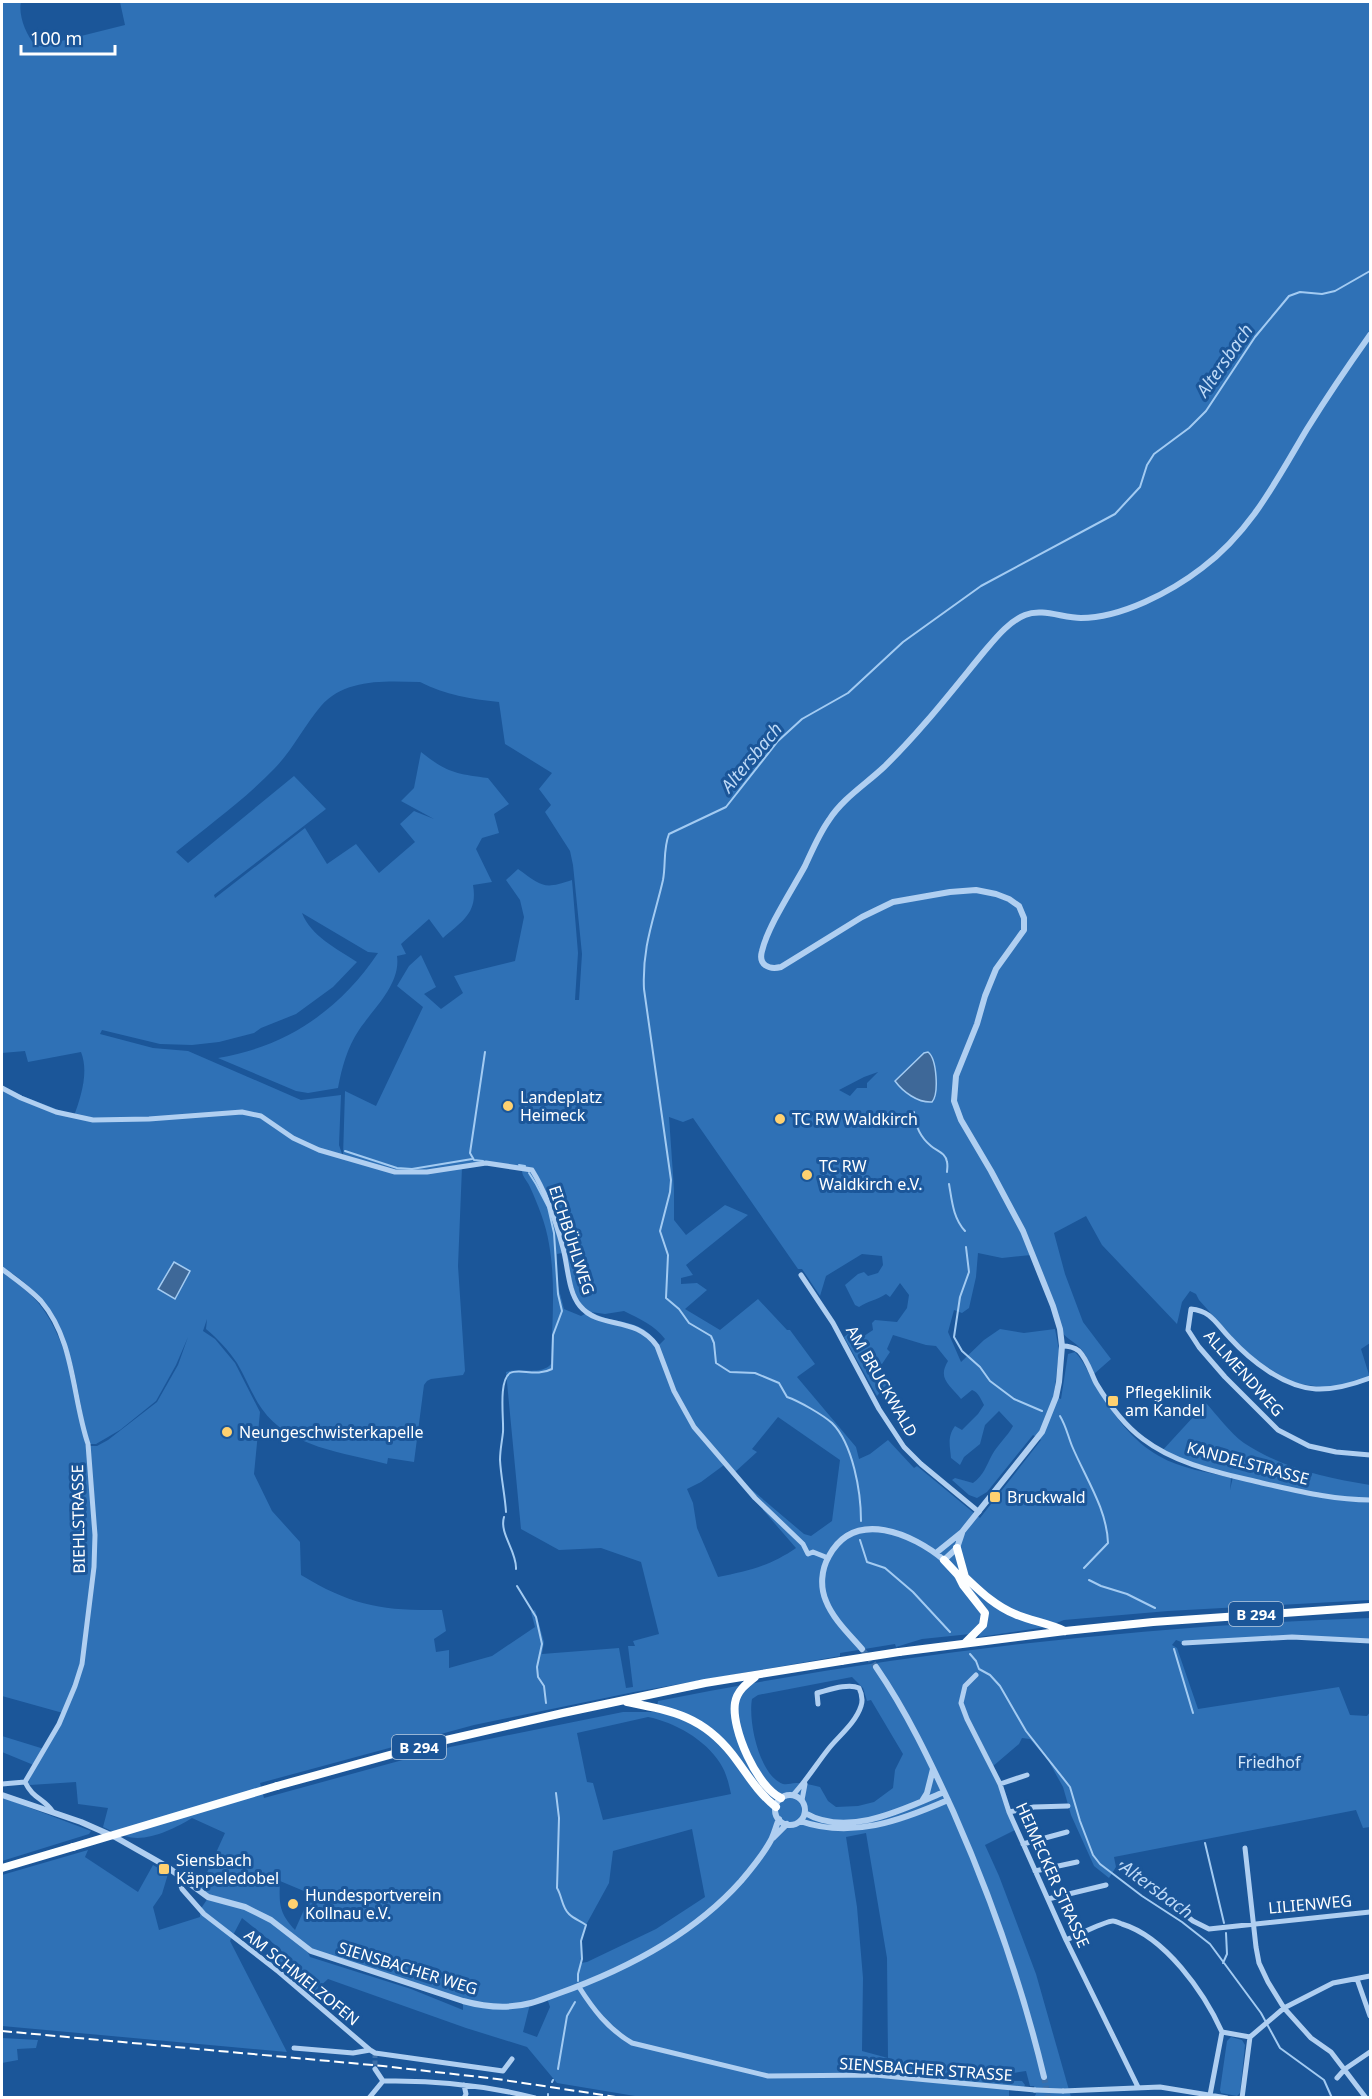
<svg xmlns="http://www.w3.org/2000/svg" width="1372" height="2099" font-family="'Noto Sans',sans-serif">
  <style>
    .green { fill: #2f71b6; fill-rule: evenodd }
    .water { fill: #3e6898; stroke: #a3cbf2; stroke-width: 1.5 }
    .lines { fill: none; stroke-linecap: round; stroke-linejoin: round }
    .stream { stroke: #a3cbf2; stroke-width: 2 }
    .minor-tunnel { stroke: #3d6fa8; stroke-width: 5; stroke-dasharray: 5 2.5; stroke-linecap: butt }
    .tertiary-tunnel { stroke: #3d6fa8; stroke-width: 6; stroke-dasharray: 6 3; stroke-linecap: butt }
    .minor { stroke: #b0cff1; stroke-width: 5 }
    .tertiary { stroke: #b0cff1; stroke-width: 6 }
    .trunk { stroke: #fcfeff; stroke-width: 8 }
    .rail { stroke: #fff; stroke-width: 2; stroke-dasharray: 10 4.5; stroke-linecap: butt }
    .minor-bridge { stroke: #b0cff1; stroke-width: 5 }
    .trunk-bridge { stroke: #fcfeff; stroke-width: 8 }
    .poi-dot { fill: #ffd170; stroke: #1b5699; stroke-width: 2 }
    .labels { text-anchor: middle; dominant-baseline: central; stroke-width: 6; stroke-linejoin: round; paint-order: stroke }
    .shield { fill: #1b5699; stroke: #bbcce0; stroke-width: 1.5 }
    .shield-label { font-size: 15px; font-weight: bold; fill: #fff }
    .poi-label { font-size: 16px; fill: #fff; stroke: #1b5699; text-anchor: start }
    .street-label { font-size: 16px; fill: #fff; stroke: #1b5699 }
    .park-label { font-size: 16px; fill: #d7e9fb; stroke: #1b5699 }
    .water-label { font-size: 18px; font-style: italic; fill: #bdd9f7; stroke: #1b5699 }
  </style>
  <rect width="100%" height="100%" fill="#1b5699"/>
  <path class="green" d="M2,2H21C18,15 26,35 35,45L41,46L125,25L120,2H1370V1343L1361,1349L1370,1378L1329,1388L1293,1383L1249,1356L1199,1300L1196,1294L1190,1291L1182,1302L1177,1324L1102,1245L1086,1216L1054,1233L1065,1274L1083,1322L1111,1359L1094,1374C1090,1365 1086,1353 1079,1347C1071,1339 1066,1339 1060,1329L1031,1255L1002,1258L978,1253L976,1277L969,1308L962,1313L954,1310L948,1332L961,1362L984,1340L1000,1329L1024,1333L1055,1329L1059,1350L1054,1396L1061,1399L1068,1354L1075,1352C1085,1362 1089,1376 1097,1388C1113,1414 1132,1441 1159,1456C1181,1469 1208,1472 1231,1478L1230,1490L1233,1477L1161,1452L1206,1403C1217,1415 1230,1433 1244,1443C1282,1468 1326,1478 1370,1485V1600L1168,1611L1064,1620L1046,1627L979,1637L980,1633L922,1639L896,1647L895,1644L840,1653V1656L634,1692L474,1725L260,1783L264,1798L450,1747L623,1712H656L658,1701C893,1654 1131,1626 1370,1618V1641L1292,1637L1184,1643L1176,1640L1172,1645L1177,1648L1198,1709L1339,1687L1350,1715L1367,1716L1370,1712V1827L1363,1828L1356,1810L1114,1857L1116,1867L1109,1878L1094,1866L1071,1815L1063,1787L1048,1760L1030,1739L1022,1738L1019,1744L992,1767L1017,1829L985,1845L999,1876L1036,1974L1071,2097H1034L1036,2094L1034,2086H1030L1026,2071L1013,2073V2077H1009V2081H1022L1025,2085L1024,2087L1009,2086V2098H647L557,2083L527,2047L466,2028L328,1979L307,1998L267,1963L279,1948L242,1918L230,1941L287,2052L2,2026V1875L88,1850L85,1857L88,1859L138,1892L153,1865L168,1874L162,1894L153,1907L159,1930L200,1917V1910L208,1898L199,1890L225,1833L192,1818C174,1829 146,1843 125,1836C117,1834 110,1830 103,1827L108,1808L78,1804L76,1782L30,1785L28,1783L36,1766L2,1752V1736L44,1749L63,1713L2,1696V1272C15,1282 30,1292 40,1305C70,1344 76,1399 86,1446H97L108,1440L157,1402L178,1365L188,1337L176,1365L156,1401L120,1430L96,1444H88C77,1391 74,1328 31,1289C23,1280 11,1273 2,1266V1088L74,1116C81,1097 89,1072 81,1052L28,1062L25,1051L2,1053ZM420,682C446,695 470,699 499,702L505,744L552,773L539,789L551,805L545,812L570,851L573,865L582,954L579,1000H575L578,953L572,880C543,890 542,886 518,869L506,880L520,900L524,917L515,961L454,976L463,993L441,1009L424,994L436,987L421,955L409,966L397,986L423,1007L376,1106L345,1091L343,1157L339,1145L341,1095L301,1100L188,1051L153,1048L100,1034L102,1030L160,1044L192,1045L219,1042L254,1033L261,1028L296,1014L333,987L357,962C337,949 311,936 302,913L368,952L378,953C340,1010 286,1047 218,1058L296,1091L308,1093L338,1088C342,1067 347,1048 359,1030C373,1009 401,984 397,956L406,954L401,944L429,919L443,938C462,921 478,913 473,885L492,882L476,849L482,838L499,833L494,814L509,804L488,778C456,774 446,772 421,752L414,788L401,801L434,819L414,811L400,824L415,842L379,873L356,844L327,864L305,828L215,898L214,895L326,809L294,776L188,863L176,852C209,825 244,800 274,769C292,751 304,726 321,706C345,678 386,681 420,682ZM878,1072L867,1083V1088H857L850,1096L839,1090L864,1077ZM669,1117L683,1122L693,1118L798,1269H802L820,1296L826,1276L862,1254L882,1256L883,1265L878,1273L868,1276L864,1272L858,1274L845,1285L855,1305L859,1307C868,1301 877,1300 886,1294L890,1297L900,1283L909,1295L907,1308L897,1322L875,1320L872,1323L873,1330L861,1338L848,1334L844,1337L877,1396L888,1383L875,1373L874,1367L878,1362L882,1364L890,1352L887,1349L893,1335L926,1345L936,1346L948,1361C937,1379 950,1385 961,1399L972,1390C978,1392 981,1399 984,1405L978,1414L962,1430L955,1426C947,1437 950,1446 951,1458L960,1465L964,1457L980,1444L985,1425L999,1411L1013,1426C1007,1437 998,1444 992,1455C986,1466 984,1475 973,1483L955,1478L952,1480L969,1495L977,1498L987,1492L1033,1435L1041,1440L980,1518L917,1466L914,1468L888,1440L870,1454L859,1459L856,1447L797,1377L815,1364L790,1330H787L758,1299L720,1330L685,1309L707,1290L697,1283L681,1284V1278L693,1275L686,1265L748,1215L725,1205L686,1235L674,1220V1189ZM486,1164L522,1170C522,1177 527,1180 530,1187C538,1205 546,1224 549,1244C556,1283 552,1325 551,1364C541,1376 519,1367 506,1372L521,1529L559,1550L601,1548L641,1562L659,1634L633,1641L635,1646H628L633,1687L626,1688L619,1648L542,1654L544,1642L535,1610L531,1612L535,1627L492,1656L449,1668V1650L436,1652L434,1639L446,1631L442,1610C383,1611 352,1606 301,1575L300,1542L272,1511L254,1474L260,1412L235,1363L215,1339L203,1331L207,1319L206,1329C218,1339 229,1351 237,1363C246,1378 252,1395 262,1409C288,1447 345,1453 387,1464L388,1458L414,1462L424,1385L427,1381L431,1379L463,1375L465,1371L458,1266L462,1167ZM562,1253L581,1310L585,1314L581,1316L564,1309L558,1286L557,1254ZM624,1311C640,1319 654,1325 665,1339L659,1345C640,1316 616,1326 591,1312L605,1314ZM778,1417L840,1460L832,1521L811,1536L804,1534L745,1484L735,1472L757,1452L752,1449ZM724,1465L796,1548C770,1566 748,1571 718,1577L697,1528L693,1503L687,1489L701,1482ZM852,1677L863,1688L867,1701L871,1700L903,1754L895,1770L893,1788L874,1802L858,1806L836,1807L828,1801L820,1787C812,1785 804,1783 796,1783C791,1783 788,1785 783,1784C759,1775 748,1721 752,1699L758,1695ZM648,1717C674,1722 706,1740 720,1763C726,1772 729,1784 731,1794L603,1820L593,1783L587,1782L577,1733ZM692,1829L705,1897L656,1929L587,1962L581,1963V1941L586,1925L609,1883L613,1851ZM866,1833L887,1958L888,2058L862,2051L863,1978L857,1907L846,1837ZM280,1881L311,1894L295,1930C279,1913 279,1904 280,1881ZM306,1948L463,2001V2010L411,1989L310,1957ZM547,1998L550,2007L537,2037L523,2032L530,2004Z
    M2,1798H4L91,1831L89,1834L2,1861Z
    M1231,2037L1242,2040L1245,2045L1240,2093L1237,2096L1221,2093L1220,2090L1227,2041Z
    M2,2038L38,2040L36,2048L17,2049L18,2060L2,2063Z"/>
  <path class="water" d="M928,1052C937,1059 939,1094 932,1102C918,1103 903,1092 895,1081L924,1053Z
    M174,1262L190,1271L175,1299L158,1289Z"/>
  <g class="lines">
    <path class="stream" d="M914,1112C915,1125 920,1137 931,1146C937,1151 946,1153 947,1162C948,1166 947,1169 947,1172
      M345,1151L397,1168L412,1169L472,1159
      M483,1161L474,1160L470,1153L485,1052
      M519,1165L525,1166
      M949,1184C952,1201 953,1218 965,1231
      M966,1247L969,1272L960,1297L954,1337L962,1351L980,1367L990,1381L1014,1399L1042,1411
      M1060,1416C1066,1426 1068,1436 1072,1446C1085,1477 1107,1509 1108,1543L1084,1568
      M506,1512C505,1495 501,1478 500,1460C500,1450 502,1442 503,1432C504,1420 498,1381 510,1373C519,1368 537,1377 552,1369L553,1335L562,1311L558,1294L554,1233L548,1207L536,1184L529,1173
      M504,1517C499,1534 517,1551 516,1569
      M861,1521C861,1492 853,1444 832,1423C823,1415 799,1401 787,1397L779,1383L755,1373L730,1372L716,1363L714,1343L711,1336L689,1323L679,1309L666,1298L668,1255L660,1231L670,1192L671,1180L644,989C642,946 654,919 663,880C666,864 663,849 669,834L726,807L778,741L802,719L848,693L903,642L981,586L1115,514L1140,487L1147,465L1154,454L1189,428L1206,411L1255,337L1289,296L1300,292L1322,294L1335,291L1370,271
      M860,1540L867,1562L885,1568L913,1592L950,1632
      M1089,1580L1101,1586L1127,1594L1155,1608
      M517,1586L536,1617L542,1644L537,1667L538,1677L544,1686L546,1703
      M1174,1649L1193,1713
      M970,1654L976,1661L979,1669L990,1675L1000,1686L1026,1731L1070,1787L1080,1821L1093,1855L1100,1864L1142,1896L1182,1922L1210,1944L1261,2013L1280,2048L1324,2080L1332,2098
      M556,1793L559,1818L557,1888C562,1896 562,1908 569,1914C574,1919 581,1921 586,1925L581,1941L582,1959L578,1974V1981
      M1205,1843L1224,1923
      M1223,1963L1227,1954L1226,1933
      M558,2069L567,2016L575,2002
      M552,2082L553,2080
      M548,2094V2098"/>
    <path class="minor-tunnel" d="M375,2053V2069"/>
    <path class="tertiary-tunnel" d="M862,1649L876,1667
      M1044,2077L1048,2098"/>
    <path class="minor" d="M2,1088L21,1098L56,1112L93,1120L149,1119L242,1112L261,1116L293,1138L319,1150L395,1172H427L486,1163L532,1170C547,1194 556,1222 563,1248C568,1266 568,1292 580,1306C600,1330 635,1315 657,1346L674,1391L694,1427L755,1498L803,1544L808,1554L813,1552L828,1558
      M2,1269C15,1279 30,1289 41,1301C75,1341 72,1397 88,1444L95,1535L94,1567L82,1664L75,1686L59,1724L25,1782
      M801,1275L833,1323L879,1409L904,1447L921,1464L979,1512
      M1062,1346C1068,1346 1074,1347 1079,1351C1087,1359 1091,1373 1096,1383C1108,1403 1124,1425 1143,1439C1177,1465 1221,1473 1262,1483C1298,1491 1333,1500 1370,1500
      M1370,1378C1354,1384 1335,1390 1316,1389C1284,1387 1251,1361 1230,1338C1216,1324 1212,1311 1191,1309L1188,1330L1199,1347L1225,1377L1278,1430L1309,1446L1336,1452L1370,1455
      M1184,1643L1292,1637L1370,1641
      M976,1675L965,1686L961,1703L967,1719L1000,1784L1009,1812L1066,1940L1138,2087
      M2,1784L25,1782C33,1799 44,1798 53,1812
      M1000,1784L1027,1775
      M793,1795C807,1780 817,1763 830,1747C840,1735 856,1722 861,1706C863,1700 862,1694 859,1688C848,1683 829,1690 817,1693L818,1704
      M802,1800L805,1784
      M1009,1812L1034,1807L1068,1806
      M1023,1844L1067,1832
      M1245,1848L1256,1947L1259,1963L1268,1982L1284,2008L1311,2038L1331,2052L1366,2098
      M1122,1865L1193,1921L1209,1929L1370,1912
      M1035,1871L1077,1862
      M180,1877V1883L182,1889L204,1914L279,1972L370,2050L375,2053L503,2071L512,2059
      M1048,1899L1106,1885
      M1066,1940C1076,1936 1105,1921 1113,1921C1116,1921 1119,1923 1122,1924C1165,1937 1204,1992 1222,2032
      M1357,1979L1370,2016
      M579,1987C593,2009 608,2029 632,2043L768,2076L875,2075L1035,2090
      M1250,2037L1284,2008L1333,1983L1370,1976
      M294,2048L353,2053L370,2050
      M375,2069L383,2081
      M1337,2078L1345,2069L1370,2052
      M383,2081C434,2080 485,2085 535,2098
      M1063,2091L1160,2087L1227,2098
      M1210,2095L1222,2032L1250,2037
      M369,2098L383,2081
      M464,2098L466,2094L464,2085
      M1242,2098L1250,2037"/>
    <path class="tertiary" d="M936,1553L962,1532L1042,1432L1056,1397L1059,1382L1062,1346L1060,1329L1053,1306L1023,1231L991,1171L961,1120L954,1101L956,1076L977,1024L985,996L996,969L1024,930V918L1019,906L1009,899L996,894L976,890L950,892L893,902L862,917L781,967C769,970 758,965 762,951C768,926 792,890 805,866C812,851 819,834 829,820C842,799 866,784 884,767C920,732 951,692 983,653C995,639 1008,622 1025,615C1042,608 1063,618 1081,618C1121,618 1171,592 1202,568C1251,531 1276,481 1307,429C1327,397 1348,366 1370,335
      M862,1649C849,1634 833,1619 826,1601C820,1587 821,1570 829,1556C855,1508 913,1534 944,1560L957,1548L962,1533
      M876,1667C907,1712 930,1761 953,1811C991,1897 1022,1985 1044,2077
      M2,1795L81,1822L115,1837L166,1866L208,1897L245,1907L271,1920L311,1951L463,2001C485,2007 509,2009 531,2003C540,2001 548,1997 557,1994C625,1970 692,1936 741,1881C752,1868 763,1855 771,1840C774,1834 776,1826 779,1819
      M775 1810a15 15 0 1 1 30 0a15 15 0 1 1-30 0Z
      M922,1801L927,1793L933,1769
      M805,1813C848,1838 904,1809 944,1792
      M800,1821C851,1839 900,1821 948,1800
      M773,1838L787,1824"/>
    <path class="trunk" d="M957,1548L965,1577
      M944,1560L958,1575L963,1585L985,1613L983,1625L965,1643
      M958,1575L965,1577C980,1591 995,1606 1015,1614C1031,1621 1048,1623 1065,1631
      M899,1652L1065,1631L1153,1622L1370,1607
      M755,1677C746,1684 737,1691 735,1703C731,1729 757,1787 781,1798
      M627,1702C672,1711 702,1716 732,1754C746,1772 757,1792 776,1807
      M277,1786L433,1743L563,1713L705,1683L841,1661
      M2,1868L73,1847"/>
    <path class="rail" d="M2,2031L383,2066L497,2079L623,2098"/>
    <path class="minor-bridge" d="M1035,2090L1063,2091"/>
    <path class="trunk-bridge" d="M841,1661L899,1652
      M73,1847L277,1786"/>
  </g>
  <g class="poi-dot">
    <circle cx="508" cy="1106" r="6"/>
    <circle cx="780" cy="1119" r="6"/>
    <circle cx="807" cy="1175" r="6"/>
    <rect x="1107" y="1395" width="12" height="12" rx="3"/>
    <circle cx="227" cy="1432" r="6"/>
    <rect x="989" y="1491" width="12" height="12" rx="3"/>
    <rect x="158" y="1863" width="12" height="12" rx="3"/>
    <circle cx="293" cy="1904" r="6"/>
  </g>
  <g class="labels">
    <g class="shield">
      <rect x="1229" y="1602" width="54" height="24" rx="4.5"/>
      <rect x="392" y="1735" width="54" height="24" rx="4.5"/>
    </g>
    <g class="shield-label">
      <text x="1256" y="1614">B 294</text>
      <text x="419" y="1747">B 294</text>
    </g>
    <g class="poi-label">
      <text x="520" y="1097">Landeplatz<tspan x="520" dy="18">Heimeck</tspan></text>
      <text x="792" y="1119">TC RW Waldkirch</text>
      <text x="819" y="1166">TC RW<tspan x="819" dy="18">Waldkirch e.V.</tspan></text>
      <text x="1125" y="1392">Pflegeklinik<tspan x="1125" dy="18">am Kandel</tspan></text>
      <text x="239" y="1432">Neungeschwisterkapelle</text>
      <text x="1007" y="1497">Bruckwald</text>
      <text x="176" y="1860">Siensbach<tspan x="176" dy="18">Käppeledobel</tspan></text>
      <text x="305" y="1895">Hundesportverein<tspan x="305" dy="18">Kollnau e.V.</tspan></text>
    </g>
    <g class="street-label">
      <text transform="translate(572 1240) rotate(72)">EICHBÜHLWEG</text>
      <text transform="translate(1244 1373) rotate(48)">ALLMENDWEG</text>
      <text transform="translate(882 1381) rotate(60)">AM BRUCKWALD</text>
      <text transform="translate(1248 1463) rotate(15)">KANDELSTRASSE</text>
      <text transform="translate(78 1519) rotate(-91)">BIEHLSTRASSE</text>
      <text transform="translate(1053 1875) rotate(66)">HEIMECKER STRASSE</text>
      <text transform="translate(1310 1904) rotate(-5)">LILIENWEG</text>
      <text transform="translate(408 1968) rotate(17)">SIENSBACHER WEG</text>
      <text transform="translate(302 1977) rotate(39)">AM SCHMELZOFEN</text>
      <text transform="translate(926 2069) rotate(4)">SIENSBACHER STRASSE</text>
    </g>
    <g class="park-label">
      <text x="1269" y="1762">Friedhof</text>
    </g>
    <g class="water-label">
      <text transform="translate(1224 360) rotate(-55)">Altersbach</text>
      <text transform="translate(751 757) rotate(-50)">Altersbach</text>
      <text transform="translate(1157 1889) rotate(36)">Altersbach</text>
    </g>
  </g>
  <rect width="1372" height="2099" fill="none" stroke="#ffffff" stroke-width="6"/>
  <path d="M21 45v9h94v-9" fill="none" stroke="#ffffff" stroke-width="3"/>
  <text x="30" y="45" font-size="18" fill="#ffffff" stroke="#1b5699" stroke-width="4.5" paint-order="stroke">100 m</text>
</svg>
